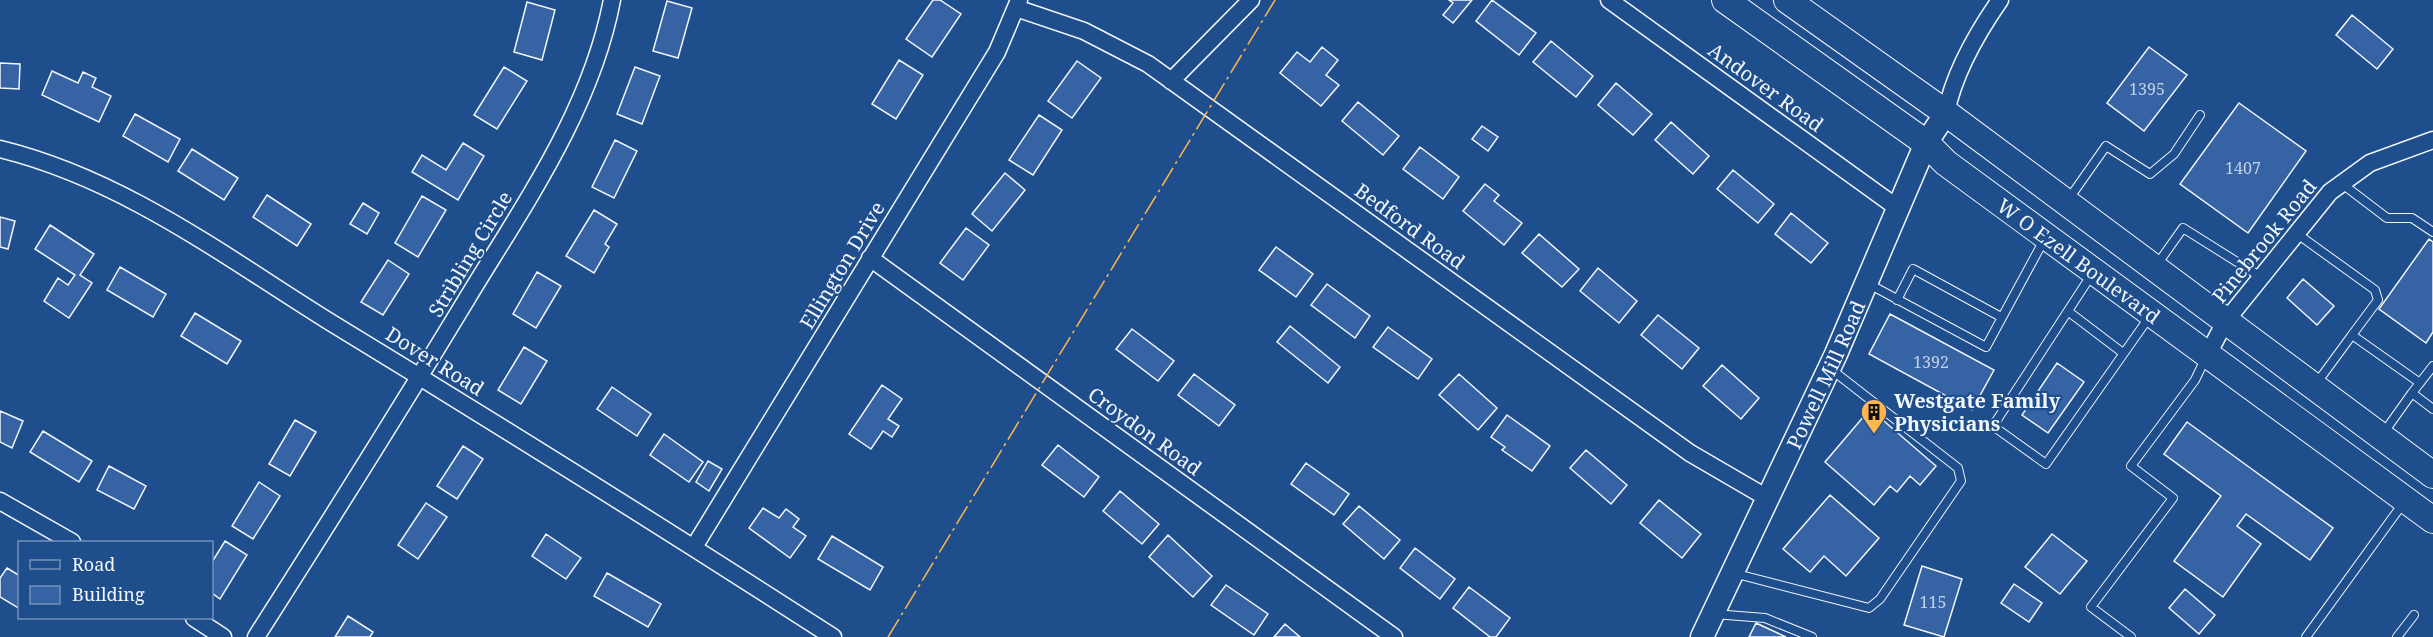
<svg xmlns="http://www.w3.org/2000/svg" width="2433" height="637" font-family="'Noto Serif',serif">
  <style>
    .building { fill: #3563a3; stroke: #f2f6ff; stroke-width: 1.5 }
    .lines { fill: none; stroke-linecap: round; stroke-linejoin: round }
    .lane-casing { stroke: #f2f6ff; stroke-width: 10 }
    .street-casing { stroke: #f2f6ff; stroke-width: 19 }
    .secondary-casing { stroke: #f2f6ff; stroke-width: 25 }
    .primary-casing { stroke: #f2f6ff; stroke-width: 28 }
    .lane { stroke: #1f4e8c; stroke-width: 8 }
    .street { stroke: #1f4e8c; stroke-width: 16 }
    .secondary { stroke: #1f4e8c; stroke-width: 22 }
    .primary { stroke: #1f4e8c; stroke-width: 26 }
    .power { stroke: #ffb74d; stroke-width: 1.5; stroke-dasharray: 21 4.5 3 4.5; stroke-linecap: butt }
    .labels { text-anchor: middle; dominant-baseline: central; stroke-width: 4.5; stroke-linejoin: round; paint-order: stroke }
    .number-label { font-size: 16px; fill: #c3d1e8 }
    .street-label { font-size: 20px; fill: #f2f6ff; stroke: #1f4e8c }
    .poi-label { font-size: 20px; font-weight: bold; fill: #f2f6ff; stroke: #1f4e8c; text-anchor: start }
  </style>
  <rect width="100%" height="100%" fill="#1f4e8c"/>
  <path class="building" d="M933,0H940L961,14L932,57L906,39Z
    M1449,0H1472L1453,23L1443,15L1453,3Z
    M1492,0L1536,33L1519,55L1476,21Z
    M667,1L692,8L678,58L653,51Z
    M527,2L555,10L542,60L514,52Z
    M2352,15L2393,49L2377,69L2336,35Z
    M1551,41L1593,76L1576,97L1533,62Z
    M1322,47L1338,60L1326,75L1339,85L1321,106L1280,73L1297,52L1310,62Z
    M2149,47L2187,75L2144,131L2107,103Z
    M899,60L923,75L896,119L872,104Z
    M1077,61L1101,78L1072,118L1048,101Z
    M0,63L20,64L19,89L0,88Z
    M504,67L527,81L497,129L474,115Z
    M635,67L660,76L642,124L617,114Z
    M52,71L78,83L83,72L96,78L92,87L111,96L99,122L42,95Z
    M1616,83L1652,114L1633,135L1598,105Z
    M1358,102L1399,136L1383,155L1342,121Z
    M2239,103L2306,151L2248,233L2180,184Z
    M135,114L180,139L168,162L123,136Z
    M1039,115L1062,130L1033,175L1009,160Z
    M1671,122L1709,156L1693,174L1655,140Z
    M1482,126L1498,137L1488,151L1472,139Z
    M615,140L637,151L614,198L592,187Z
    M463,143L484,156L458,200L412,172L422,155L446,170Z
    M1420,147L1459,177L1443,199L1403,169Z
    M192,149L238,178L224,200L178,171Z
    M1733,170L1774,204L1758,223L1717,189Z
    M1005,173L1025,190L992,231L972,214Z
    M1485,184L1499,195L1494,201L1522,223L1504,245L1463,211Z
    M267,195L311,224L297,246L253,217Z
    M422,196L446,210L418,257L395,243Z
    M363,203L379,213L367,234L350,224Z
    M594,210L617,224L605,244L609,247L594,273L566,256Z
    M1791,213L1828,243L1811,263L1775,234Z
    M0,217L15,221L8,249L0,247Z
    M50,225L94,254L80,275L92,283L69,318L44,301L58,278L68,285L75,275L35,249Z
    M966,228L989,245L963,280L940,263Z
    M1539,234L1579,269L1562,287L1522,253Z
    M2429,239L2433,242V332L2426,343L2379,309Z
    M1276,247L1313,274L1296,297L1259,270Z
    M388,260L409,274L383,315L361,302Z
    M120,267L166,294L153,317L107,290Z
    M1598,268L1637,301L1619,323L1580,291Z
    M537,272L561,286L536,328L513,314Z
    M2303,279L2334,306L2317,325L2287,298Z
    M1327,284L1370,316L1355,338L1311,305Z
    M195,313L241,341L227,364L181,336Z
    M1890,314L1994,370L1972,410L1869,354Z
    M1658,315L1699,348L1682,369L1641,335Z
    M1290,326L1340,367L1328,383L1277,342Z
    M1388,327L1432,359L1418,379L1373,347Z
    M1132,329L1174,361L1158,381L1116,349Z
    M524,347L547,361L521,404L498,390Z
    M2057,363L2084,382L2048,433L2022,415Z
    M1722,365L1759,398L1741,419L1703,386Z
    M1194,374L1235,405L1219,426L1178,395Z
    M1459,374L1497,408L1478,430L1439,395Z
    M882,385L902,399L888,419L899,426L892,437L883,431L871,449L849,434Z
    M612,387L651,414L637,436L597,409Z
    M1870,409L1936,466L1920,485L1910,476L1897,492L1890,486L1874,505L1825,462Z
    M0,411L23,421L12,448L0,442Z
    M1507,415L1550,446L1532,471L1502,450L1505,447L1491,437Z
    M295,420L316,432L290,476L269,464Z
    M2187,422L2333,528L2310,560L2246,514L2237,526L2261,544L2223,597L2174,561L2221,496L2164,454Z
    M43,431L92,461L79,482L30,452Z
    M664,434L703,462L689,482L650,455Z
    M1058,445L1099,477L1084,497L1042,465Z
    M463,446L483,459L457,499L437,486Z
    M1586,450L1627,485L1611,504L1570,468Z
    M708,461L722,469L709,491L696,482Z
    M1306,463L1349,494L1334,515L1291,484Z
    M109,466L146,486L134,509L97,490Z
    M259,482L280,496L253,539L232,526Z
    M1120,491L1159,524L1142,544L1103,511Z
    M1830,495L1879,538L1846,576L1824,556L1810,572L1783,549Z
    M1659,500L1701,534L1682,558L1640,523Z
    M426,503L447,517L418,559L398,545Z
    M1359,506L1400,540L1384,559L1343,524Z
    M763,508L779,518L786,509L799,519L793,527L806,536L790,558L749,528Z
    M546,534L581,558L566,579L532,556Z
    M2052,534L2087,561L2060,594L2025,567Z
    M1168,535L1212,576L1193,597L1149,557Z
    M832,536L883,567L870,590L818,559Z
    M225,541L247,555L220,599L212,593V562Z
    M1415,548L1455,579L1440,599L1400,568Z
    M1922,566L1962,579L1944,637L1904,625Z
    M7,568L20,576V609L0,597V578Z
    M607,573L661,604L648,627L594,596Z
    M2014,584L2042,603L2029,622L2001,603Z
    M1226,585L1268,614L1254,635L1211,605Z
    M1469,587L1510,618L1496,637H1490L1453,608Z
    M2185,589L2215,615L2199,634L2169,608Z
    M348,616L373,632L370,637H335Z
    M1756,623L1786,637H1749Z
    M1285,624L1300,637H1274Z"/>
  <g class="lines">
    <g class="lane-casing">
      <path id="lane" d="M2341,183L2387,218H2412L2433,232
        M2068,200L2106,146L2150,174L2174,154L2200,115
        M2296,233L2375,290L2378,300L2352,335
        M2156,266L2183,228L2261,277
        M2092,274L1993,426L2046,464L2150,316
        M1867,283L1986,347L2044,240
        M1897,300L1913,269L2001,317
        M2069,312L2123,353
        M2316,384L2352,335L2420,383
        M2412,393L2433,366
        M2382,435L2412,393L2433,409
        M1733,573L1869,608L1880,599L1961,481L1958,468L1832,370
        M1714,614L1765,618L1812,637
        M2131,637L2091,607L2173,498L2131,466L2195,380L2206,357
        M2306,637L2404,502
        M2397,637L2414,615"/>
    </g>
    <g class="street-casing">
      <path id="street" d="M1609,0L1899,209
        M1016,8L1084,31L1148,64L1690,453L1769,499
        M1171,81L1251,0
        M1946,113C1954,73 1977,33 2000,0
        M0,149C123,179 224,256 330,322C499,425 667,530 833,637
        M870,258L1394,637
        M2208,354L2225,322L2330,192L2370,163L2433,140
        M0,501L72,542
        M694,547L997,52L1019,0
        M194,618L223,637
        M256,637C328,524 399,411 468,297C525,203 591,110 612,0"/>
    </g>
    <g class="secondary-casing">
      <g id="secondary">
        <path id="s1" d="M1702,637L1836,354L1926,143L1946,113"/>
      </g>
    </g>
    <g class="primary-casing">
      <g id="primary">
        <path id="s2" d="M1725,0L1926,143L1946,163L2433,520"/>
        <path d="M1787,0L1946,113L2433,475"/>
      </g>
    </g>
    <use href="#lane" class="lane"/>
    <use href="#street" class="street"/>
    <use href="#secondary" class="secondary"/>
    <use href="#primary" class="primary"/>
    <path class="power" d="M888,637L1275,0"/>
  </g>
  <defs>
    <g id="building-pin" transform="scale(1.35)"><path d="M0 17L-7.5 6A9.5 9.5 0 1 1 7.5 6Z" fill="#ffb74d" stroke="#1f4e8c"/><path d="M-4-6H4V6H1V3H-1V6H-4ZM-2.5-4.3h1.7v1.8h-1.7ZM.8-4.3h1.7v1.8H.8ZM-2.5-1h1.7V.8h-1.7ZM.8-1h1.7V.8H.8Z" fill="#111"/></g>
  </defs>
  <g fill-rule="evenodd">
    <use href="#building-pin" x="1874" y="412"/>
  </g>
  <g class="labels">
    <g class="number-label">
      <text x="2147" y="89">1395</text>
      <text x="2243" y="168">1407</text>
      <text x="1931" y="362">1392</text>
      <text x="1933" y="602">115</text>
    </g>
    <g class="street-label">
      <text transform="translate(1766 87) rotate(36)">Andover Road</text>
      <text transform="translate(1410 226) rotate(36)">Bedford Road</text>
      <text transform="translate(2264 241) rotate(-51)">Pinebrook Road</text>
      <text transform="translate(470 254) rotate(-59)">Stribling Circle</text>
      <text stroke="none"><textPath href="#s2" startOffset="440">W O Ezell Boulevard</textPath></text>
      <text transform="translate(842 265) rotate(-59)">Ellington Drive</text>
      <text transform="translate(435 361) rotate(32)">Dover Road</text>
      <text stroke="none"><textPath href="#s1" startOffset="290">Powell Mill Road</textPath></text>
      <text transform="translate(1145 431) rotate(36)">Croydon Road</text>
    </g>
    <g class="poi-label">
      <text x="1894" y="400">Westgate Family<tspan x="1894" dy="23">Physicians</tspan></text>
    </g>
  </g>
  <rect x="18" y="541" width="195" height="78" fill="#1f4e8c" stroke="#7391ba" stroke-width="1.5"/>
  <rect x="30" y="560" width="30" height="9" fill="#1f4e8c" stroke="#7391ba" stroke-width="1.5"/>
  <text x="72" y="571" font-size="18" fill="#f2f6ff">Road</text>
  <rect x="30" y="586" width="30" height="18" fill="#3563a3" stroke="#7391ba" stroke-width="1.5"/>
  <text x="72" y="601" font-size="18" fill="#f2f6ff">Building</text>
</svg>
